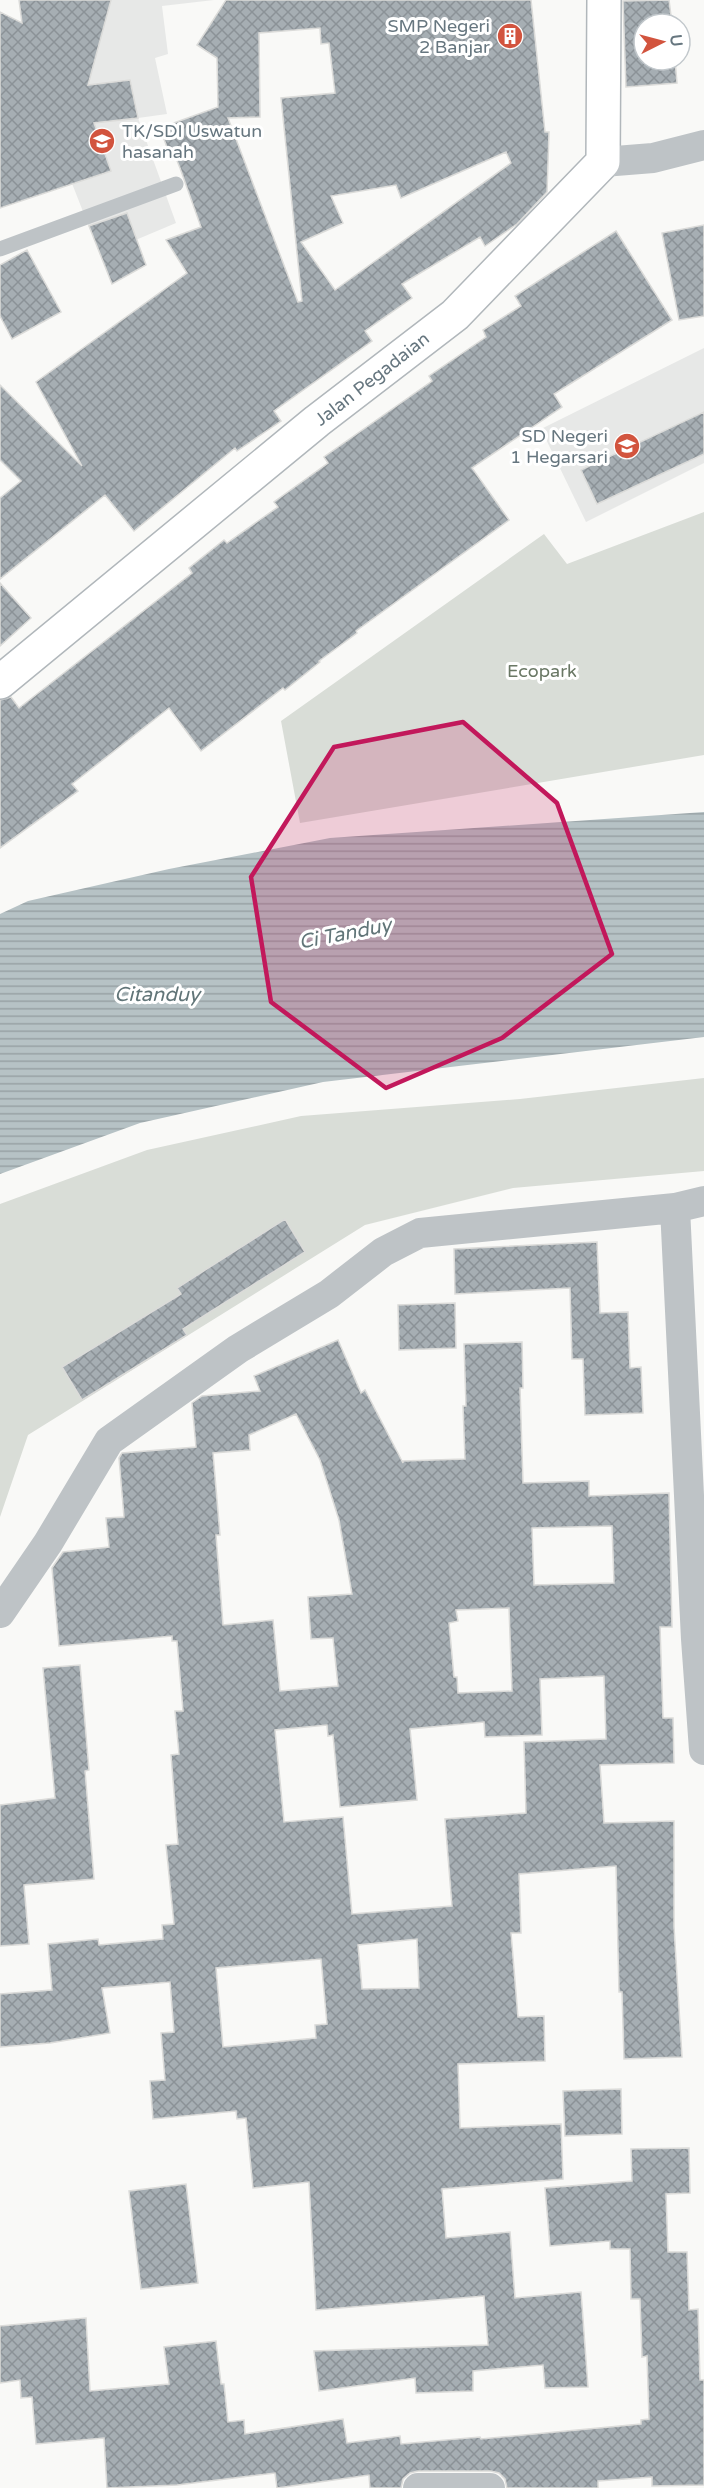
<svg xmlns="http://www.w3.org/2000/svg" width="704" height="2488" font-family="'Varela Round',sans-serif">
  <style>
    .built { fill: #e7e8e7 }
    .green { fill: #d9ddd7 }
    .water { fill: url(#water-rules) }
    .building { fill: url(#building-cross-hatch); stroke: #dbdbd9; stroke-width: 1.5; fill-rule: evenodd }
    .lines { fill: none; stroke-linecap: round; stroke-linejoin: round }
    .secondary-casing { stroke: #b1b7bb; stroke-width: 36 }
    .lane { stroke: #bec3c6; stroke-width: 15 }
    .street { stroke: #bec3c6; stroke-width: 30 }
    .secondary { stroke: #fff; stroke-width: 33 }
    .marked { fill: #c2185b; fill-opacity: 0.2; stroke: #c2185b; stroke-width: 4.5; stroke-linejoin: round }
    .labels { text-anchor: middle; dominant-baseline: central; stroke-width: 6; stroke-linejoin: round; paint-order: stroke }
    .poi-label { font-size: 18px; fill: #66767f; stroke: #fff; text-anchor: end }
    .street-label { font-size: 18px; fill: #66767f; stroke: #fff }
    .park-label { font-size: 18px; fill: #6a7865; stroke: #fff }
    .water-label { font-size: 20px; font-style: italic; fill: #617578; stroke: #fff }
  </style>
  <defs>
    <pattern id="water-rules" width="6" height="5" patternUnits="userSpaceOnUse" patternTransform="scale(1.5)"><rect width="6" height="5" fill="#b6c2c5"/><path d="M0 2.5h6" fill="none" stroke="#98a2a5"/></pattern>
    <pattern id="building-cross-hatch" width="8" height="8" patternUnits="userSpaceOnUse" patternTransform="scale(1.5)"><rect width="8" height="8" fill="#a6aeb3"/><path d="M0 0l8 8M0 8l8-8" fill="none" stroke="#8b9297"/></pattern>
  </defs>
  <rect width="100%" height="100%" fill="#f9f9f7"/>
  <path class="built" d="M19,0H214L162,6L168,54L155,58L167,114L138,118L176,223L100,255L64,163L22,23Z
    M704,348V463L586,522L541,429Z"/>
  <path class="green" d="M704,512V755L300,823L281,721L544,534L567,564Z
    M704,1078V1171L513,1188L365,1225L28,1435L0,1517V1204L147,1150L301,1116L520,1099Z"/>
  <path class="water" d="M704,812V1037L323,1082L140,1123L0,1174V914L28,901L169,869L330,838Z"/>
  <path class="building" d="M19,0H111L88,85L130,80L138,118L94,123L111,171L0,208V12L22,23Z
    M226,0H531L545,132H549L547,192L517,224L485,246L480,237L402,284L412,298L365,331L372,341L274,411L281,421L237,451L235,448L134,531L105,495L0,579V498L21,481L0,460V385L82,466L36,382L187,273L166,240L201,227L180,168L173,151L169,153L160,128L218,107L217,58L197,45ZM320,28L321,44L329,43L335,93L281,98L302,301L298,302L228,118L260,117L259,33ZM506,152L511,163L335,290L301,242L343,223L331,196L396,185L401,198Z
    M669,0L672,24H644V60H675L677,83L626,87L623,1Z
    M127,213L146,265L112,284L89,226Z
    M704,225V316L679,320L662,233Z
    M616,231L672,320L554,394L562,407L472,468L509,520L356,631L357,633L319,661L320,662L285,690L283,688L201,751L169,708L72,784L78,791L0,848V700L11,697L19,708L192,573L189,568L224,540L227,543L278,507L274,502L328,463L324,457L432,381L429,376L486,337L483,330L521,306L515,296Z
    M27,250L61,312L12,339L0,316V265Z
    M704,412V454L597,504L581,470Z
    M0,583L31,618L0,646Z
    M285,1219L305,1252L183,1329L187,1335L82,1400L62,1367L181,1294L177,1288Z
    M597,1242L600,1313L628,1312L630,1368L641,1367L643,1413L585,1415L583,1359H572L570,1288L455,1294L454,1249Z
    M455,1303L456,1348L399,1350L398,1305Z
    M338,1340L361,1393L365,1390L403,1463V1461L465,1459L463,1406H466L464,1344L522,1342L523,1388H520L523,1483L589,1481V1496L669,1493L672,1627H660L663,1718H673L674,1763L600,1765L604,1823L674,1821V1927L682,2057L624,2059L622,1992H619L616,1866L519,1874L521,1933H511L518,2017L544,2016L545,2061L458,2064L460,2128L561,2124L563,2179L442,2189L446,2238L510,2232L515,2298L581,2292L588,2387L545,2388L543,2365L473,2371V2391L416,2393L415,2378L319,2391L314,2351L488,2345L484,2296L316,2310L309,2182L253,2188L246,2118L237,2119L236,2111L153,2119L150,2081L165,2080L161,2033L174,2032L170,1982L102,1988L110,2033L50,2043L0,2047V1994L52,1990L48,1944L98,1939L99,1945L163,1939L162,1925L174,1924L166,1845L178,1844L171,1755L179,1754L175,1711H183L177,1641H172V1636L59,1646L52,1568L63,1552L109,1547L106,1518L124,1517L119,1458L122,1453L196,1447L192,1403L202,1396L260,1391L254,1376ZM296,1414L320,1460L339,1520L352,1594L308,1597L311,1639L333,1638L338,1686L280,1691L273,1620L223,1625L216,1535H220L213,1453L250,1450L249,1435ZM612,1526L614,1583L534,1585L532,1528ZM509,1608L512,1691L458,1693L457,1677H454L449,1623L458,1621L456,1610ZM604,1676L606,1739L524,1742L526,1813L445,1819L452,1906L352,1914L343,1817L284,1822L275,1730L327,1725L328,1736L333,1735L340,1807L417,1800L410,1729L484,1722L485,1737L542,1735L540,1679ZM417,1939L419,1988L362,1989L358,1945ZM321,1959L327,2024L315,2025L316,2038L223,2047L216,1968Z
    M80,1665L89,1770L85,1771L94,1879L24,1885L29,1944L0,1946V1805L55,1798L43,1668Z
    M621,2089L622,2134L565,2136L563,2091Z
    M689,2148L690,2193L666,2194L668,2252H687L689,2310L698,2309L700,2380H704V2485L652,2486V2477L598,2481V2488H507L505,2479L499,2473L491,2471H418L410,2473L403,2479L401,2488H370L369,2475L277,2488L275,2473L177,2485L107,2488L104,2438L36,2444L32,2397L21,2398L20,2380L0,2383V2326L86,2318L90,2391L169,2384L164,2347L216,2341L221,2384H224L228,2422L244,2420L245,2434L343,2419L347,2443L400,2436L401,2444L480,2437L481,2439L641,2424V2420L649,2419L647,2356L642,2357L640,2299H631L630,2249H610V2241L550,2246L545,2188L632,2181L631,2149Z
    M186,2184L198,2283L141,2289L129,2191Z"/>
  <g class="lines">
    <g class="secondary-casing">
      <path id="secondary" d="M0,682L317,421L455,315L603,162L604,0"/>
    </g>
    <path class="lane" d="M0,249L176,184"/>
    <path class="street" d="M603,162L653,158L704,145
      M675,1208L696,1639L704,1750
      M0,1613L48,1543L109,1441L238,1349L329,1294L383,1252L420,1233L675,1208L704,1201
      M418,2488H490"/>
    <use href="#secondary" class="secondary"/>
  </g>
  <path class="marked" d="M463,722L557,803L612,954L502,1038L386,1088L271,1002L251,877L334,747Z"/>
  <defs>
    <g id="building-disc" transform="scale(1.35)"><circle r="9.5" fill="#d2543e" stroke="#fff"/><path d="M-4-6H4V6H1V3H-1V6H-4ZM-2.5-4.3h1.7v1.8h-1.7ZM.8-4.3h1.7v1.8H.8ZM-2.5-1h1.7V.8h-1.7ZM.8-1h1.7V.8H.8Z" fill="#fff"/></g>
    <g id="school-disc" transform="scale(1.35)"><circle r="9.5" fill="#d2543e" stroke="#fff"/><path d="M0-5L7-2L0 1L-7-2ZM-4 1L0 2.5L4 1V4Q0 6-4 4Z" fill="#fff"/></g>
  </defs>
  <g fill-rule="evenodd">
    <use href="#building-disc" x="510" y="36"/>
    <use href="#school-disc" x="102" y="141"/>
    <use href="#school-disc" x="627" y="446"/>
  </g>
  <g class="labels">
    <g class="poi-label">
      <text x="490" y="26">SMP Negeri<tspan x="490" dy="21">2 Banjar</tspan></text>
      <text x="122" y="131" text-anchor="start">TK/SDI Uswatun<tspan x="122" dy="21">hasanah</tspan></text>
      <text x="608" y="436">SD Negeri<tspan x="608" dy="21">1 Hegarsari</tspan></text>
    </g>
    <g class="street-label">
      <text transform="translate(372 379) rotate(-38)">Jalan Pegadaian</text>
    </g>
    <g class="park-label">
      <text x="542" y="671">Ecopark</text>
    </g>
    <g class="water-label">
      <text transform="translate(345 934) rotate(-11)">Ci Tanduy</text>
      <text x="157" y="995">Citanduy</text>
    </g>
  </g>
  <g transform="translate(662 42) rotate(84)"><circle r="28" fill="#ffffff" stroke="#c2c8cc" stroke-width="1.5"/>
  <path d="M0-4.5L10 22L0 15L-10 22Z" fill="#d2543e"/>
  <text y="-9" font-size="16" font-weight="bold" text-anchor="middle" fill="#66767f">U</text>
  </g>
</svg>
